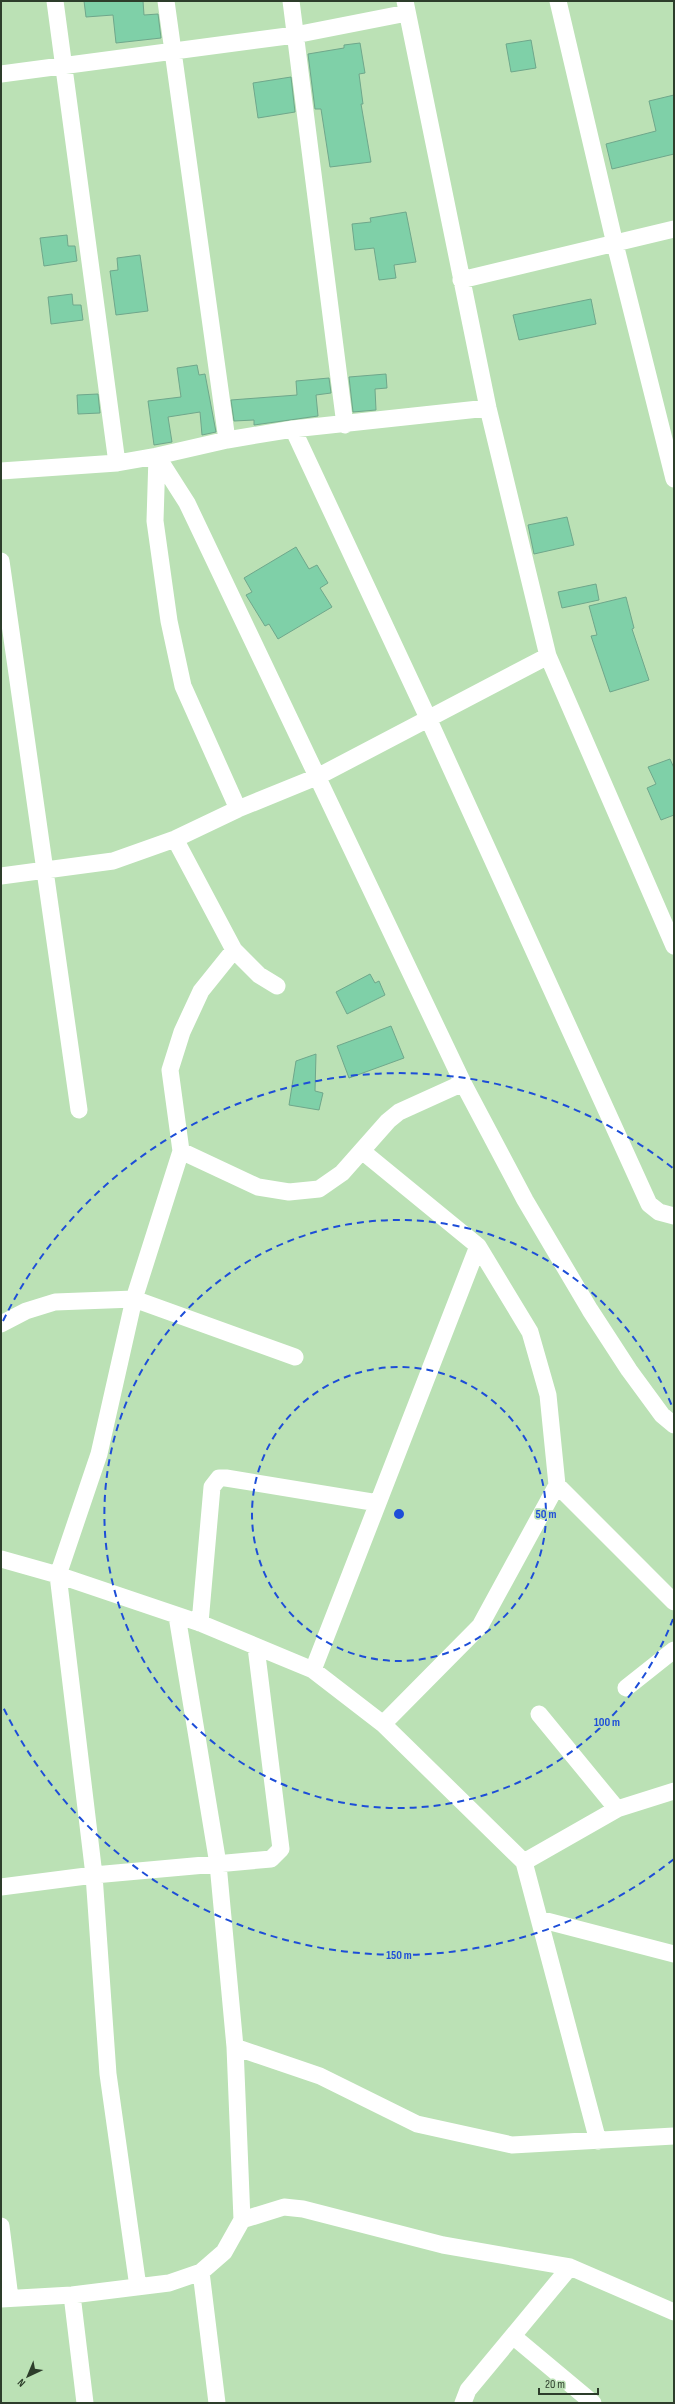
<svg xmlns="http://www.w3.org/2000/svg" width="675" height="2404" font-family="'Sofia Sans Condensed',sans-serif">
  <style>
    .building { fill: #7fd0a8; stroke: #6fa78b }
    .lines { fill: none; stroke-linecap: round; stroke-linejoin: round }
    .street { stroke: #fff; stroke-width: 17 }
    .ring { fill: none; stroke: #1d4ed8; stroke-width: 2; stroke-dasharray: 7 5 }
    .centre { fill: #1d4ed8; stroke: #bbe1b5; stroke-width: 2 }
    .ring-label { font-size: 12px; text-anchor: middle; font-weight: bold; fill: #1d4ed8; stroke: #bbe1b5; stroke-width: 3.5; stroke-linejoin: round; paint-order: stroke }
  </style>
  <rect width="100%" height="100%" fill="#bbe1b5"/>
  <path class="building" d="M84,1H143L144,15L158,14L161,38L116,43L113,15L86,17Z
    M531,40L536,68L511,72L506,44Z
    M360,43L365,73L359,74L363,104H361L371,162L330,167L321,109H315L308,54L344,48V45Z
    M291,77L295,112L258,118L253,83Z
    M674,95V154L612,169L606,144L656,131L649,101Z
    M406,212L416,262L394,265L396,278L379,280L374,248L355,250L352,224L371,222L370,218Z
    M67,235L68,246H75L77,261L44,266L40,238Z
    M140,255L148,311L116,315L110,271L118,270L117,258Z
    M72,294L73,305H81L83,320L51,324L48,297Z
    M591,299L596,324L519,340L513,315Z
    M197,365L199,375L205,374L216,432L202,435L200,412L168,417L172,442L154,445L148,401L181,397L177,368Z
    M386,374L387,388L375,389L376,410L353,412L349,377Z
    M329,378L331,393L316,395L318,416L254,425V420L234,421L231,400L297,395L296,381Z
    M98,394L100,413L78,414L77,395Z
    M567,517L574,545L534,554L528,525Z
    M296,547L309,569L317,565L328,583L320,588L332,607L278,639L269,624L265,626L246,595L252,592L244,578Z
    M596,584L599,600L562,608L558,592Z
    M626,597L634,628L632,629L649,680L610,692L591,636L597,635L589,606Z
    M670,759L674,768V815L661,820L647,788L656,784L648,767Z
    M370,974L375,983L379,981L385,995L347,1014L336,992Z
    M391,1026L404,1058L349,1078L337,1046Z
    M316,1054L315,1091L323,1093L319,1110L289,1105L296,1061Z"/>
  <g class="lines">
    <path class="street" d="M55,1L117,463
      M166,1L227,440
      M291,1L345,425
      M405,1L488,408L548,656L674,946
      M558,1L615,244L674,479
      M1,74L295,35L407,13
      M461,280L674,229
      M293,429L428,718L649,1204L659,1212L674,1216
      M157,456L187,503L463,1083L525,1200L590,1310L629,1370L662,1415L674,1425
      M157,456L155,521L169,621L183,686L238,809
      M1,471L117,463L157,456L227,440L293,429L488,408
      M1,561L79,1110
      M1,876L113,861L175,839L238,809L319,776L548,656
      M234,950L259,975L277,986
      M181,1151L258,1187L289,1192L319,1189L342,1173L388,1121L399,1112L463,1083
      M362,1151L478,1246L530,1332L548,1395L557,1485L674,1602
      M1,1324L26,1311L55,1302L134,1299L295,1357
      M1,1559L58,1575L200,1623L313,1670L383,1724L524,1862L598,2141
      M200,1623L212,1487L219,1478H226L378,1503
      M313,1670L478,1246
      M626,1688L674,1650
      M539,1714L617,1809
      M383,1724L480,1626L557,1485
      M524,1862L617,1809L674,1791
      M1,1887L94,1875L271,1859L281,1849L256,1647
      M539,1919L674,1954
      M235,2047L320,2076L417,2124L512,2145L674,2136
      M242,2220L284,2207L303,2209L443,2245L570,2267L674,2312
      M1,2226L10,2298
      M201,2272L217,2403
      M138,2287L108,2074L94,1875L58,1575L99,1454L134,1299L181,1151L170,1070L182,1032L201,991L234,950L175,839
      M72,2295L85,2403
      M1,2299L72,2295L169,2283L201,2272L224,2252L242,2220L235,2047L218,1864L177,1616
      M514,2337L593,2403
      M463,2403L468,2390L570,2267"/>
  </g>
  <g class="ring">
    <circle cx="399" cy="1514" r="147"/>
    <path d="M673 1619A294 294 0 1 1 673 1409"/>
    <path d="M674 1859A441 441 0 0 1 3 1707M3 1321A441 441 0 0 1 674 1169"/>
  </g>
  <circle cx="399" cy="1514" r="6" class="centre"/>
  <g class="ring-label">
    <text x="546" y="1518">50 m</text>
    <text x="607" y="1726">100 m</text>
    <text x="399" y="1959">150 m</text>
  </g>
  <rect width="675" height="2404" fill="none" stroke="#2d3d2b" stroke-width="4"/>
  <g transform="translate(28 2376) rotate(224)" stroke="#bbe1b5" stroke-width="3" paint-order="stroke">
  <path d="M0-3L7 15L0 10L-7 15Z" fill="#2d3d2b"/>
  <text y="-6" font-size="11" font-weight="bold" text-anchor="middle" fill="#2d3d2b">N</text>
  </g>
  <path d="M539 2388v6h59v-6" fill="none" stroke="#2d3d2b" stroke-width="2"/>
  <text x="545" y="2388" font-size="12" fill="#2d3d2b" stroke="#bbe1b5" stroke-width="3" paint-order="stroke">20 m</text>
</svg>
